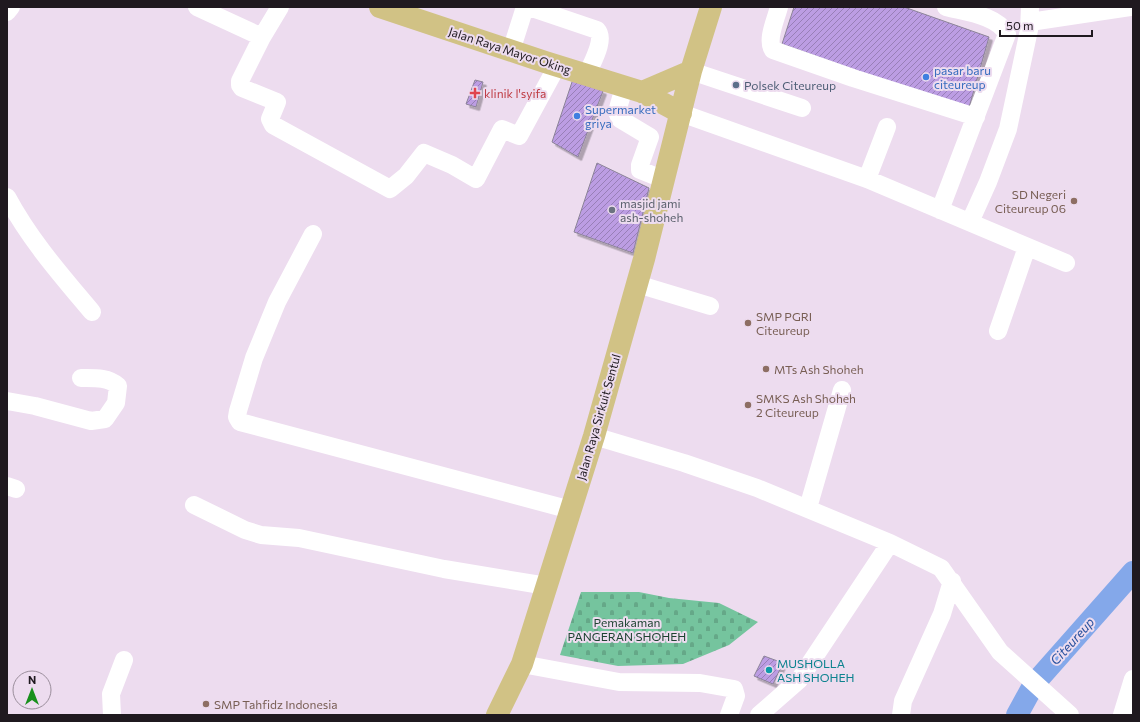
<svg xmlns="http://www.w3.org/2000/svg" width="1140" height="722" font-family="Commissioner,sans-serif">
  <style>
    .cemetery { fill: url(#cemetery-stones) }
    .lines { fill: none; stroke-linecap: round; stroke-linejoin: round }
    .river { stroke: #84a8ea; stroke-width: 22 }
    .building { fill: url(#building-hatch); stroke: #8c8498; filter: url(#shadow) }
    .minor { stroke: #fff; stroke-width: 18 }
    .major { stroke: #d1c285; stroke-width: 22 }
    .shop-dot { fill: #3f7fe0; stroke: #eddcef; stroke-width: 1.5 }
    .service-dot { fill: #5c6f8a; stroke: #eddcef; stroke-width: 1.5 }
    .health-dot { fill: #e0444e; stroke: #eddcef; stroke-width: 1.5 }
    .education-dot { fill: #8d6e63; stroke: #eddcef; stroke-width: 1.5 }
    .worship-dot { fill: #6b7280; stroke: #eddcef; stroke-width: 1.5 }
    .culture-dot { fill: #0f9aa8; stroke: #eddcef; stroke-width: 1.5 }
    .labels { text-anchor: middle; dominant-baseline: central; stroke-width: 4; stroke-linejoin: round; paint-order: stroke }
    .street-label { font-size: 12px; fill: #1f191f; stroke: #eddcef }
    .shop-label { font-size: 12px; fill: #366cbe; stroke: #eddcef; text-anchor: start }
    .service-label { font-size: 12px; fill: #4e5e75; stroke: #eddcef; text-anchor: start }
    .health-label { font-size: 12px; fill: #be3a42; stroke: #eddcef; text-anchor: start }
    .education-label { font-size: 12px; fill: #785e54; stroke: #eddcef; text-anchor: start }
    .worship-label { font-size: 12px; fill: #5b616d; stroke: #eddcef; text-anchor: start }
    .park-label { font-size: 12px; fill: #1e4332; stroke: #eddcef }
    .culture-label { font-size: 12px; fill: #0d838f; stroke: #eddcef; text-anchor: start }
    .water-label { font-size: 13px; font-style: italic; fill: #2a529f; stroke: #eddcef }
  </style>
  <defs>
    <pattern id="cemetery-stones" width="16" height="16" patternUnits="userSpaceOnUse"><rect width="16" height="16" fill="#75c49e"/><path d="M2 7V4a2 2 0 0 1 4 0v3zM10 15v-3a2 2 0 0 1 4 0v3z" fill="#65a888"/></pattern>
    <pattern id="building-hatch" width="6" height="6" patternUnits="userSpaceOnUse"><rect width="6" height="6" fill="#bc9de3"/><path d="M-1 1l2-2M0 6l6-6M5 7l2-2" fill="none" stroke="#987fb7"/></pattern>
    <filter id="shadow"><feDropShadow dx="3.5" dy="3.5" stdDeviation="0" flood-color="#0004"/></filter>
  </defs>
  <rect width="100%" height="100%" fill="#eddcef"/>
  <path class="cemetery" d="M581,592H639L669,598L719,603L758,622L729,645L683,664L618,666L560,655Z"/>
  <g class="lines">
    <path class="river" d="M1017,715L1034,684L1133,572"/>
  </g>
  <path class="building" d="M794,7H904L989,37L968,111L782,44Z
    M573,79L603,91L578,157L552,142Z
    M475,80L483,82L476,107L466,104Z
    M597,163L649,188L633,253L574,232Z
    M764,656L783,663L773,684L754,676Z"/>
  <g class="lines">
    <path class="minor" d="M197,7L262,37
      M280,7L262,37L240,81V85L242,88L277,102L270,119L273,125L390,189L406,176L424,153L452,165L476,179L502,129L519,136L557,66
      M529,7L597,30C606,40 591,64 587,75
      M779,7C776,19 766,40 773,50L853,78L976,117
      M7,12L11,7
      M1030,22L1130,7
      M511,51L525,7
      M691,71L802,108
      M624,87L617,112L620,119L650,137L640,165V170L665,180
      M681,113L867,179L1066,263
      M867,179L887,127
      M7,197C30,240 61,275 92,312
      M940,210L1007,34C997,15 965,12 946,7
      M970,222L988,182L1008,129L1029,30L1030,7
      M313,234L277,302L254,358L238,411L237,417L240,422L571,510
      M637,284L710,306
      M998,331L1027,247
      M7,401L35,406L91,421L105,419L116,403L118,386C108,377 94,378 81,378
      M594,436L684,463L757,488L890,543L941,568L1000,652L1070,715
      M7,486L16,489
      M194,505L245,530L261,535L299,538L444,569L547,586
      M808,508L842,390
      M522,664L619,682L700,683L734,689L736,696L729,715
      M112,715L111,694L124,660
      M759,715L799,680L890,543
      M901,715L903,701L942,614L952,581
      M1122,715L1133,679"/>
    <path class="major" d="M380,7L545,62L642,92L681,113
      M642,92L691,71
      M497,715L522,664L594,436L644,259L691,71L711,7"/>
  </g>
  <g class="shop-dot">
    <circle cx="926" cy="77" r="4"/>
    <circle cx="577" cy="116" r="4"/>
  </g>
  <circle class="service-dot" cx="736" cy="85" r="4"/>
  <path class="health-dot" d="M473 87h4v4h4v4h-4v4h-4v-4h-4v-4h4z"/>
  <g class="education-dot">
    <circle cx="1074" cy="201" r="4"/>
    <circle cx="748" cy="323" r="4"/>
    <circle cx="766" cy="369" r="4"/>
    <circle cx="748" cy="405" r="4"/>
    <circle cx="206" cy="704" r="4"/>
  </g>
  <circle class="worship-dot" cx="612" cy="210" r="4"/>
  <circle class="culture-dot" cx="769" cy="670" r="4"/>
  <g class="labels">
    <g class="street-label">
      <text transform="translate(510 50) rotate(18)">Jalan Raya Mayor Oking</text>
      <text transform="translate(598 417) rotate(-74)">Jalan Raya Sirkuit Sentul</text>
    </g>
    <g class="shop-label">
      <text x="934" y="70">pasar baru<tspan x="934" dy="14">citeureup</tspan></text>
      <text x="585" y="109">Supermarket<tspan x="585" dy="14">griya</tspan></text>
    </g>
    <g class="service-label">
      <text x="744" y="85">Polsek Citeureup</text>
    </g>
    <g class="health-label">
      <text x="484" y="93">klinik l'syifa</text>
    </g>
    <g class="education-label">
      <text x="1066" y="194" text-anchor="end">SD Negeri<tspan x="1066" dy="14">Citeureup 06</tspan></text>
      <text x="756" y="316">SMP PGRI<tspan x="756" dy="14">Citeureup</tspan></text>
      <text x="774" y="369">MTs Ash Shoheh</text>
      <text x="756" y="398">SMKS Ash Shoheh<tspan x="756" dy="14">2 Citeureup</tspan></text>
      <text x="214" y="704">SMP Tahfidz Indonesia</text>
    </g>
    <g class="worship-label">
      <text x="620" y="203">masjid jami<tspan x="620" dy="14">ash-shoheh</tspan></text>
    </g>
    <g class="park-label">
      <text x="627" y="622">Pemakaman<tspan x="627" dy="14">PANGERAN SHOHEH</tspan></text>
    </g>
    <g class="culture-label">
      <text x="777" y="663">MUSHOLLA<tspan x="777" dy="14">ASH SHOHEH</tspan></text>
    </g>
    <g class="water-label">
      <text transform="translate(1072 641) rotate(-48)">Citeureup</text>
    </g>
  </g>
  <rect width="1140" height="722" fill="none" stroke="#1f191f" stroke-width="16"/>
  <g transform="translate(32 690)"><circle r="19" fill="#eddcef" stroke="#9b8e9c"/>
  <path d="M0-3L7 15L0 10L-7 15Z" fill="#18901c"/>
  <text y="-6" font-size="11" font-weight="bold" text-anchor="middle" fill="#1f191f">N</text>
  </g>
  <path d="M1000 30v6h92v-6" fill="none" stroke="#1f191f" stroke-width="2"/>
  <text x="1006" y="30" font-size="12" fill="#1f191f" stroke="#eddcef" stroke-width="3" paint-order="stroke">50 m</text>
</svg>
